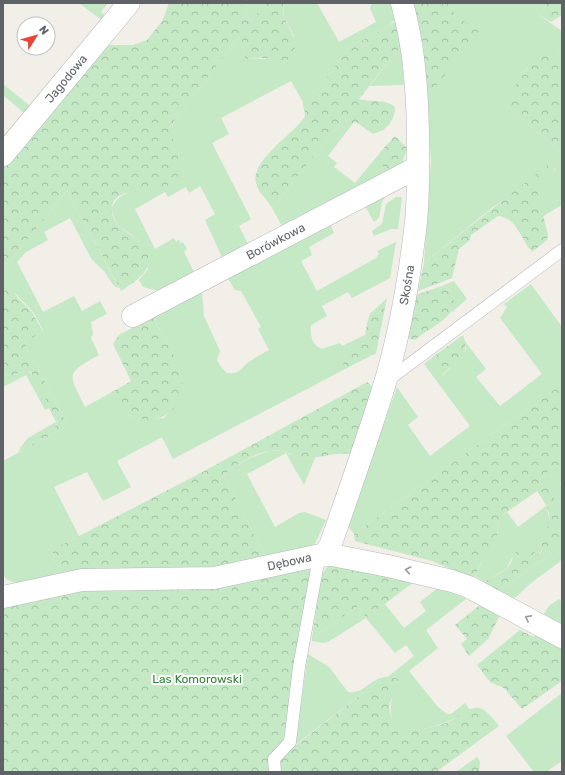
<svg xmlns="http://www.w3.org/2000/svg" width="565" height="775" font-family="Rubik,sans-serif">
  <style>
    .green { fill: #c5e8c5 }
    .forest { fill: url(#forest-crowns) }
    .lines { fill: none; stroke-linecap: round; stroke-linejoin: round }
    .lane-casing { stroke: #b5b8bc; stroke-width: 13 }
    .street-casing { stroke: #b5b8bc; stroke-width: 23 }
    .lane { stroke: #fff; stroke-width: 12 }
    .street { stroke: #fff; stroke-width: 22 }
    .oneway { stroke: #979a9d }
    .labels { text-anchor: middle; dominant-baseline: central; stroke-width: 4; stroke-linejoin: round; paint-order: stroke }
    .street-label { font-size: 12px; fill: #5f6368; stroke: #fff }
    .park-label { font-size: 12px; fill: #348238; stroke: #fff }
  </style>
  <defs>
    <pattern id="forest-crowns" width="20" height="18" patternUnits="userSpaceOnUse"><rect width="20" height="18" fill="#c5e8c5"/><path d="M2 6a3 3 0 1 1 6 0M12 15a3 3 0 1 1 6 0" fill="none" stroke="#a3c0a4"/></pattern>
  </defs>
  <rect width="100%" height="100%" fill="#f1efe8"/>
  <path class="green" d="M79,3H108L101,12L108,17L104,22Z
    M241,3H266L251,21Z
    M283,3H317L339,42L376,22L370,8L372,3H393C396,13 398,18 389,26L348,48L322,85L303,102L291,81L221,118L229,134L212,143L251,219L239,226L248,244L222,257L205,220L215,214L200,186L189,193L186,187L168,197L165,192L135,209L155,249L174,238L176,242L179,239L180,243L183,242L187,249L184,252L194,272L158,291L143,287L139,280L148,269C146,261 145,247 140,242C126,227 114,231 112,207C118,196 126,191 139,191L179,159L170,136L174,121L239,37L243,44L245,59H271L294,36L284,16Z
    M447,3H548L539,15L562,31V55L558,53L527,68L504,104L562,152V205L542,217C540,209 532,190 537,182C540,178 549,175 554,173L555,168L493,207L424,263L431,162L427,98L469,25L457,17Z
    M401,46L404,85L370,86Z
    M3,84L30,106L24,113L3,95Z
    M354,122L328,156L337,163L334,167L355,183L383,149V174L283,228L272,208L333,132L342,126Z
    M67,191L119,288L114,286L104,271L92,260L70,218L44,232L48,240L26,252L17,262L43,312L74,296L82,311L100,301L107,314L91,322L93,334L91,338L99,355C65,374 68,373 85,407L112,392C128,420 133,420 164,418C199,384 170,351 153,317L202,292L204,316L220,351L217,360L222,368L227,373C242,374 240,368 249,362C255,357 262,354 269,350L258,329L261,327L241,291L235,290L227,277L330,223L334,233L309,247L312,255L301,261L317,291L376,258L379,254L377,251L396,242L390,278L352,298L348,292L322,306L327,316L311,325C310,336 312,345 322,349L340,343L342,346L367,334L363,340L350,350L343,366L347,368L173,459L162,437L117,461L131,487L103,501L87,472L54,487L79,536L52,550L60,576L15,583L6,579L3,573V461L68,426L24,342L43,331C40,325 37,318 33,312C23,300 3,286 3,269Z
    M387,194L382,202L379,218L374,222L364,204Z
    M396,197H402L398,229H391L374,236L372,231L382,224L386,204Z
    M454,281L467,299L451,313C455,303 455,288 442,286Z
    M531,284L562,327V384L354,534L348,526L397,387L418,417L408,425L430,456L470,426L424,364L430,359L443,375L459,360L466,349L464,340L486,369L476,377L500,406L542,374L500,318L507,307L504,304Z
    M27,370L35,377L58,422C52,435 30,440 19,449L28,438L56,422L49,408L45,410L26,375L3,387V376L13,375Z
    M269,451H282L302,459L315,458L304,485L286,453L247,474L275,527L299,513L305,512L326,520L314,546L268,561L224,476C237,463 252,457 269,451Z
    M562,463V482L560,484L562,486V509L538,478Z
    M546,506C551,522 551,525 541,539L543,547L539,555L512,558L506,569L485,582L475,576C478,570 481,563 485,556C489,551 494,547 496,540C500,529 494,521 507,512L518,527Z
    M562,546V560L531,583L516,597L512,598L498,592Z
    M439,587L466,599L426,630L438,648L409,671L438,707L447,714H451L465,703L470,710C448,722 418,738 394,724C386,703 394,698 398,679L395,677L386,678L414,656L406,645L395,653L366,618L328,642L323,643L312,641V638L358,606L366,618L385,604L404,628L426,611L420,602Z
    M559,599L562,602V625L544,614L549,606Z
    M308,654L329,667L348,692C362,695 371,679 384,677L295,745Z
    M562,693V761L546,772H534L506,736Z"/>
  <path class="forest" d="M169,3H241L251,21L266,3H283C283,7 283,12 284,16C289,32 305,46 286,61L264,58L245,59L243,44L239,37L174,121C164,143 192,165 174,181C169,185 164,188 158,190C144,193 112,187 112,209C112,228 129,231 140,242C162,264 138,280 121,291L67,191L3,269V166L104,45H133L147,40L163,20Z
    M413,3H447C457,19 465,21 479,31L427,98L423,44Z
    M548,3H562V15L551,22L539,15Z
    M397,16L401,46L359,99C372,103 384,98 395,107C395,121 386,131 373,134L356,122L342,126L333,132L272,208C267,198 259,195 256,183C250,161 293,134 303,119C308,114 302,108 303,102L322,85L348,48L389,26L394,22Z
    M548,49L562,55V152L504,104C513,89 533,55 548,49Z
    M395,136L407,148L402,164L383,174V149Z
    M555,159L554,173L538,182L536,186L548,235L547,240L532,252C520,238 517,218 498,216L471,235L470,240L459,249L452,278L418,291L424,263Z
    M3,274L17,297L32,312L43,332L24,342L68,426L18,453C24,436 51,438 58,422L31,372L26,370L13,375L3,376Z
    M442,286C447,287 451,290 453,296C460,317 428,328 415,340L407,338L416,295Z
    M387,298L376,353L347,368L342,366L350,350L365,337L367,323L370,314Z
    M153,317C163,338 179,358 182,381C185,415 148,432 123,410C118,406 115,398 112,392L131,381L113,344L119,335Z
    M463,335C471,357 456,362 442,375L430,359Z
    M367,382L374,388L350,454C335,452 320,458 305,459C296,459 290,452 282,451C262,448 238,462 224,476L268,561L218,573L60,576L52,550L195,476Z
    M562,384V463L539,478L562,509V546L498,592L486,585L485,582C491,577 502,574 507,568C516,559 510,549 529,548L536,554L539,555C544,550 542,545 541,539C555,519 550,510 537,491L504,514L498,523L497,538L493,548L481,563L475,576H467L432,561L355,541L354,534Z
    M329,565L418,579L366,618L358,606L312,638L321,575Z
    M308,566L311,573L285,742L270,772H3V603L90,586Z
    M480,605L500,615L488,639L469,656L461,644L467,639L455,625Z
    M520,630L534,637L536,633L562,647V681L522,709L504,688L490,682L477,665Z
    M391,676L398,679C399,692 386,700 390,713C397,738 431,729 448,722C458,718 468,706 479,708C487,710 494,720 499,726L436,772H279L278,759L384,677Z
    M477,757L480,762L479,772H456Z"/>
  <g class="lines">
    <g class="lane-casing">
      <path id="lane" d="M387,381L562,250
        M275,772L274,759L290,742L299,667L318,563L323,555"/>
    </g>
    <g class="street-casing">
      <g id="street">
        <path id="s1" d="M3,155L129,3"/>
        <path id="s2" d="M133,316L418,167"/>
        <path id="s3" d="M323,555L330,546C349,492 368,438 385,383C400,333 410,274 416,222C419,192 418,162 418,132C417,88 414,46 402,3"/>
        <path id="s4" d="M3,597L82,580L214,578L316,556L332,555L388,566L452,581L469,587L562,637"/>
      </g>
    </g>
    <use href="#lane" class="lane"/>
    <use href="#street" class="street"/>
  </g>
  <defs><path id="oneway-chevron" d="M-2-3.5L2.5 0L-2 3.5" fill="none" stroke-width="1.6" stroke-linecap="round" stroke-linejoin="round"/></defs>
  <g class="oneway">
    <use href="#oneway-chevron" transform="translate(408 570) rotate(-168)"/>
    <use href="#oneway-chevron" transform="translate(528 618) rotate(-152)"/>
  </g>
  <g class="labels">
    <g class="street-label">
      <text stroke="none"><textPath href="#s1" startOffset="99">Jagodowa</textPath></text>
      <text stroke="none"><textPath href="#s2" startOffset="161">Borówkowa</textPath></text>
      <text stroke="none"><textPath href="#s3" startOffset="284">Skośna</textPath></text>
      <text stroke="none"><textPath href="#s4" startOffset="290">Dębowa</textPath></text>
    </g>
    <g class="park-label">
      <text x="197" y="679">Las Komorowski</text>
    </g>
  </g>
  <rect width="565" height="775" fill="none" stroke="#5f6368" stroke-width="8"/>
  <g transform="translate(36 36) rotate(53)"><circle r="19" fill="#ffffff" stroke="#bfc1c3"/>
  <path d="M0-3L7 15L0 10L-7 15Z" fill="#ea4335"/>
  <text y="-6" font-size="11" font-weight="bold" text-anchor="middle" fill="#5f6368">N</text>
  </g>
</svg>
